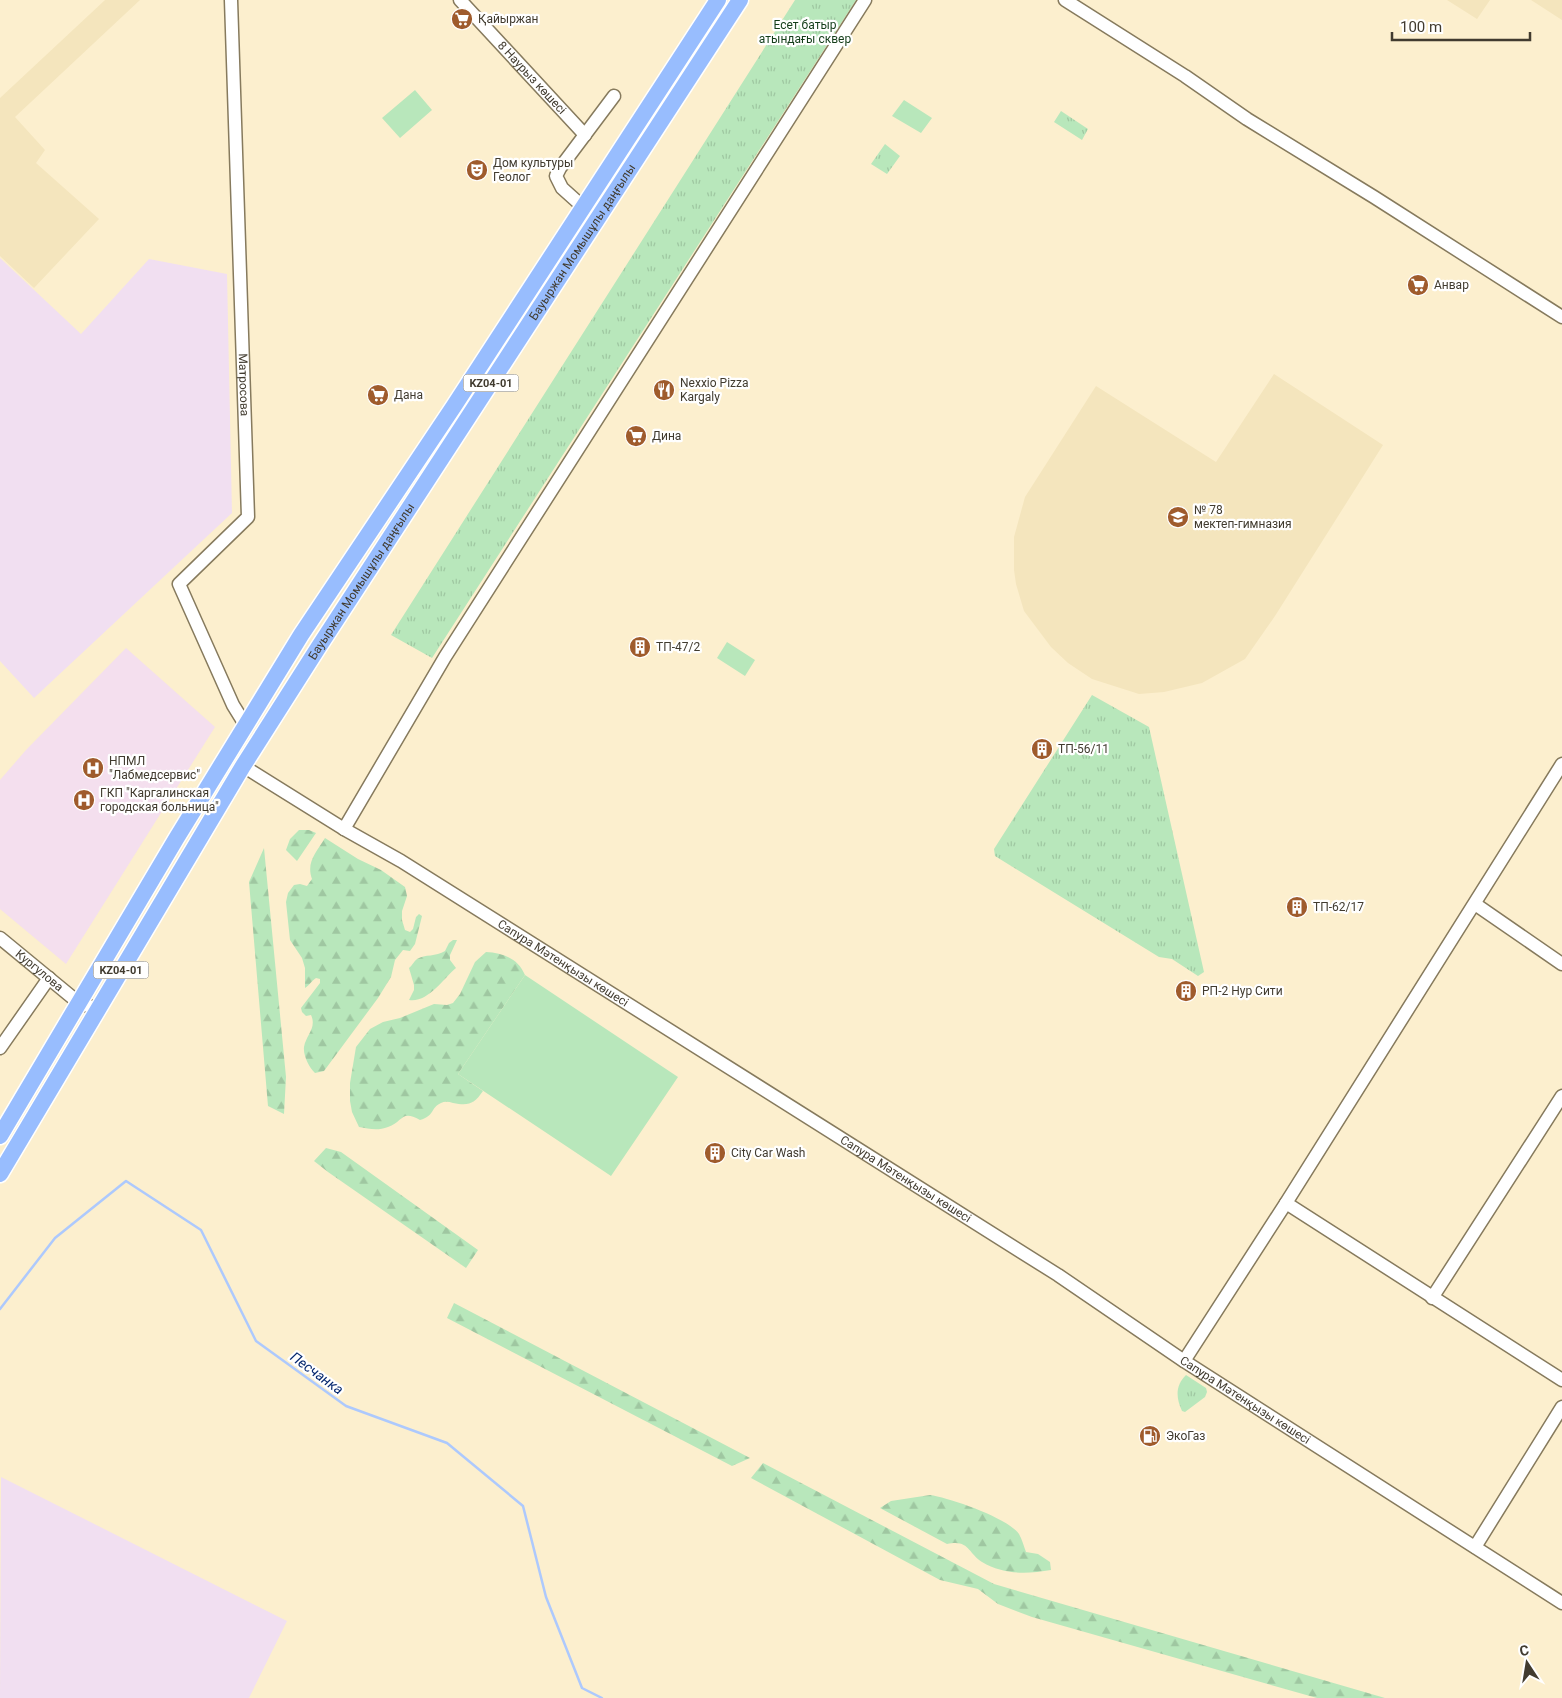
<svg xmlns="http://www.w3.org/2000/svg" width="1562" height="1698" font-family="Roboto,sans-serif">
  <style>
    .built { fill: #f4e5bd }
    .industrial { fill: #f1dff1 }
    .medical { fill: #f4dfee }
    .grass { fill: url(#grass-tufts) }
    .forest { fill: url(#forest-firs) }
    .pitch { fill: #b8e7bb }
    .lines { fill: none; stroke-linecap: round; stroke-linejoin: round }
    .stream { stroke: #adc9fd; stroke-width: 2.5 }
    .minor-casing { stroke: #867a5d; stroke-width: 15 }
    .major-casing { stroke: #fff; stroke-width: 19 }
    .minor { stroke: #fff; stroke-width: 12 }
    .major { stroke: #98bdfe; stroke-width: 16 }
    .labels { text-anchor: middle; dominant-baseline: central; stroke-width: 4.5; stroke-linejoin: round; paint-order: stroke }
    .shield { fill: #fff; stroke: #7a766d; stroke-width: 1 }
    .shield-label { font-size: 11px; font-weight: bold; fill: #413b2f }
    .poi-label { font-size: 12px; fill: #413b2f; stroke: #fff; text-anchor: start }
    .park-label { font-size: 12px; fill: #133d19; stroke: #fff }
    .street-label { font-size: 12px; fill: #413b2f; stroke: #fff }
    .water-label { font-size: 14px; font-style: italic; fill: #05276e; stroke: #fff }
  </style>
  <defs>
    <pattern id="grass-tufts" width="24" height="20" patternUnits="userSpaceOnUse" patternTransform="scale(1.25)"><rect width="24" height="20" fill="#b8e7bb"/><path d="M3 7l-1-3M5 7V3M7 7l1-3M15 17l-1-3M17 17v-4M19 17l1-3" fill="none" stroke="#9fc7a1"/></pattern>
    <pattern id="forest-firs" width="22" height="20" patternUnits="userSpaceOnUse" patternTransform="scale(1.25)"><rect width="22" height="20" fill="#b8e7bb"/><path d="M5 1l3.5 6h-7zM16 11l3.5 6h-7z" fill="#9fc7a1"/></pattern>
  </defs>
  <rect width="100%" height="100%" fill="#fcefce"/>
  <path class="built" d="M105,0H140L15,117L45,150L36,163L99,219L34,288L0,256V98Z
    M1447,0H1490L1477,19Z
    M1531,0H1562V20Z
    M1274,374L1383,445L1275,616L1245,659L1202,683L1164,692L1139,694L1092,679L1068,663L1051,647L1024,611L1016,584L1014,570V537L1025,497L1096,386L1216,462Z"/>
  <path class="industrial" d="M0,258L81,334L149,259L227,274L232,513L34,698L0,661Z
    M1,1477L287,1621L249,1698H0Z"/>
  <path class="medical" d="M126,648L215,727L66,964L0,909V780L26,750Z"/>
  <path class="grass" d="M795,0H856L432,658L391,635Z
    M1061,111L1088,129L1082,140L1054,122Z
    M885,144L900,156L887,174L871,164Z
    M1092,695L1149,727L1204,972L1198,976L1172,959L1159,957L995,856L994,849Z
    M1186,1375L1206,1388L1207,1392L1205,1397L1185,1412L1182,1411C1176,1398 1175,1386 1186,1375Z"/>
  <path class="forest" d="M299,830H309L316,833L297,861L286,850L290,839Z
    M325,838L358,859L381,870L405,887L407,896L402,911V920L405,930L410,932L413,929L416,917L419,914L422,916L415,944L410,951L403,950L395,960L391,977L378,998L324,1071L315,1073C309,1068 303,1055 304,1047C306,1035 317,1028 311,1015L306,1016L302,1012L301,1008L320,983V979L316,978C311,981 310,985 305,988V968L302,958L290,940L286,902L288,893L294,885L300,884L307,886L312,879C306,862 316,853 325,838Z
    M264,848L286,1077L284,1114L268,1106L249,882Z
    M453,940H457L450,955V960L456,968C443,979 428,1003 409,1000L414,990V985L409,968C412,966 414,961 417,959C425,954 436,957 445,951L449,943Z
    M486,952C503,953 518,958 525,975L458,1074L483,1091C474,1104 469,1106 453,1103C449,1102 445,1101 441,1103C430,1108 435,1116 420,1120C401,1109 403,1122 388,1127C378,1131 369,1129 359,1127L352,1112L350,1101V1083L356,1047L370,1029L383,1022L400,1018L434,1004L447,1005L453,1003L460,994L475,962Z
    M326,1148L341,1152L478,1250L466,1268L328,1172L314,1161Z
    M454,1303L750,1458L732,1466L447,1318Z
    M763,1463L994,1584L1385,1698H1317L1032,1617L998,1604L978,1589L940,1580L751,1478Z
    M930,1495C950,1498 1008,1518 1019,1534C1022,1539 1024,1547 1026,1552L1038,1554L1050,1562L1051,1570C1027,1574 1004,1575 982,1562C968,1553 969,1539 947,1544L880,1508L891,1501Z"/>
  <path class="pitch" d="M415,90L432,110L400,138L382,118Z
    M904,100L932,118L921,133L892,116Z
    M727,642L755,660L745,676L717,658Z
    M525,975L678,1077L611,1176L458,1074Z"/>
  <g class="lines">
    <path class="stream" d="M0,1309L55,1238L126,1181L201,1230L256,1341L346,1406L447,1443L523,1506L546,1597L582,1688L602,1698"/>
    <g class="minor-casing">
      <g id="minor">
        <path id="s1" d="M231,0L248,517L179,584L233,705L246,726"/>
        <path id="s2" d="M460,0L585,135"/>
        <path d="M1065,0L1185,76L1247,119L1374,197L1562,317"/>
        <path d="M582,206L562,188L556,176L560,168L614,96"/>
        <path id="s3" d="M243,766L344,829L401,861L1058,1275L1184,1361L1562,1603"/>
        <path d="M344,829L445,657L865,0"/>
        <path d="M1475,904L1562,964"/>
        <path id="s4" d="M0,938L79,1003L98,1009"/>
        <path d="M0,1048L49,978"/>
        <path d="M1286,1203L1562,1380"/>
        <path d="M1432,1298L1562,1096"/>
        <path d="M1184,1361L1286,1203L1562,764"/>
        <path d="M1475,1547L1562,1407"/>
      </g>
    </g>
    <g class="major-casing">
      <g id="major">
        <path d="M0,1136L176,839L301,635L454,406L718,0"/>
        <path id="s5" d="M0,1174L243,766L318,648L740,0"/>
      </g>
    </g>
    <use href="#minor" class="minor"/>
    <use href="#major" class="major"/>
  </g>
  <defs>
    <g id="supermarket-disc" transform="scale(1.125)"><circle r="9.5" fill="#9f5b2c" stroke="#fff"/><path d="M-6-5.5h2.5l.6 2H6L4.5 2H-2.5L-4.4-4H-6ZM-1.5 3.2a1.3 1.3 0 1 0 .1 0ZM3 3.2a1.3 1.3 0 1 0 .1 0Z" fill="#fff"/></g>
    <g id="theatre-disc" transform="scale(1.125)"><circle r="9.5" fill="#9f5b2c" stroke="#fff"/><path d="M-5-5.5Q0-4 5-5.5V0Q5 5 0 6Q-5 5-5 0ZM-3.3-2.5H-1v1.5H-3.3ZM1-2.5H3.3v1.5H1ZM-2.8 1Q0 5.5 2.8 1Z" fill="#fff"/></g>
    <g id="restaurant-disc" transform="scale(1.125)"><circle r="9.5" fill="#9f5b2c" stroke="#fff"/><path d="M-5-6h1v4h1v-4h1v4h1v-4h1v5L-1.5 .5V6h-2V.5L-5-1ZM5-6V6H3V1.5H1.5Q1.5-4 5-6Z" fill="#fff"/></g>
    <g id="school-disc" transform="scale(1.125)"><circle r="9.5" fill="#9f5b2c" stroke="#fff"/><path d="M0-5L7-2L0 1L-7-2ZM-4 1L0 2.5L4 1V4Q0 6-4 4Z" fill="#fff"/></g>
    <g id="building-disc" transform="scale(1.125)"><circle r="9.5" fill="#9f5b2c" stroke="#fff"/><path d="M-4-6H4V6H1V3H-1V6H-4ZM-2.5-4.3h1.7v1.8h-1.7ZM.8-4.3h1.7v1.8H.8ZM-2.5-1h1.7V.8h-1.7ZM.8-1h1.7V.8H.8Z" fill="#fff"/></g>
    <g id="hospital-disc" transform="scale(1.125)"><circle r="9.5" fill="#9f5b2c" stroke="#fff"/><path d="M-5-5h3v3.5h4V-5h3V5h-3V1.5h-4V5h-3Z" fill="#fff"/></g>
    <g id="fuel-disc" transform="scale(1.125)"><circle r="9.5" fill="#9f5b2c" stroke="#fff"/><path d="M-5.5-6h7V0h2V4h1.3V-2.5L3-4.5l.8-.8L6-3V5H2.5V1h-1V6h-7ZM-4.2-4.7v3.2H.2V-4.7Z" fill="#fff"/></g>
  </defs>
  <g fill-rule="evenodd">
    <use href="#supermarket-disc" x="462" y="19"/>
    <use href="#theatre-disc" x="477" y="170"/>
    <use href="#supermarket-disc" x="1418" y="285"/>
    <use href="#restaurant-disc" x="664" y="390"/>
    <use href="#supermarket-disc" x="378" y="395"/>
    <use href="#supermarket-disc" x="636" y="436"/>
    <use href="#school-disc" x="1178" y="517"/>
    <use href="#building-disc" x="640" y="647"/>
    <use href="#building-disc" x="1042" y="749"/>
    <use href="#hospital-disc" x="93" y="768"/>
    <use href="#hospital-disc" x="84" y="800"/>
    <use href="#building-disc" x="1297" y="907"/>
    <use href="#building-disc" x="1186" y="991"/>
    <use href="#building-disc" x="715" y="1153"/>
    <use href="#fuel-disc" x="1150" y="1436"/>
  </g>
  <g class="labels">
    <g class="shield">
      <rect x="463.5" y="374.5" width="55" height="17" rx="4"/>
      <rect x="93.5" y="961.5" width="55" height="17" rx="4"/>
    </g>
    <g class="shield-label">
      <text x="491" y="383">KZ04-01</text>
      <text x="121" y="970">KZ04-01</text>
    </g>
    <g class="poi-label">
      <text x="478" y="19">Қайыржан</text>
      <text x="493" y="163">Дом культуры<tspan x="493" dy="14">Геолог</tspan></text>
      <text x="1434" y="285">Анвар</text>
      <text x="680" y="383">Nexxio Pizza<tspan x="680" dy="14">Kargaly</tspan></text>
      <text x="394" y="395">Дана</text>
      <text x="652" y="436">Дина</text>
      <text x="1194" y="510">№ 78<tspan x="1194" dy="14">мектеп-гимназия</tspan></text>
      <text x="656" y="647">ТП-47/2</text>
      <text x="1058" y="749">ТП-56/11</text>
      <text x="109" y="761">НПМЛ<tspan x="109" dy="14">"Лабмедсервис"</tspan></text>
      <text x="100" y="793">ГКП "Каргалинская<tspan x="100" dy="14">городская больница"</tspan></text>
      <text x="1313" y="907">ТП-62/17</text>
      <text x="1202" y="991">РП-2 Нур Сити</text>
      <text x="731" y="1153">City Car Wash</text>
      <text x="1166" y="1436">ЭкоГаз</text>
    </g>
    <g class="park-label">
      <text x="805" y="25">Есет батыр<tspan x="805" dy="14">атындағы сквер</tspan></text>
    </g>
    <g class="street-label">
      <text stroke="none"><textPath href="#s2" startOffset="106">8 Наурыз көшесі</textPath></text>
      <text stroke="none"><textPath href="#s5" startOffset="1099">Бауыржан Момышұлы даңғылы</textPath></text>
      <text stroke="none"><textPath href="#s1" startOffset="385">Матросова</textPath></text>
      <text stroke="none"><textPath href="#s5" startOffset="694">Бауыржан Момышұлы даңғылы</textPath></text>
      <text stroke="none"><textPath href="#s3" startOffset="376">Сапура Мәтенқызы көшесі</textPath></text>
      <text stroke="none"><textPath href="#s4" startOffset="51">Кургулова</textPath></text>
      <text stroke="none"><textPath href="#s3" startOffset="781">Сапура Мәтенқызы көшесі</textPath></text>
      <text stroke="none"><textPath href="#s3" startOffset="1186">Сапура Мәтенқызы көшесі</textPath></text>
    </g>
    <g class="water-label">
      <text transform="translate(317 1373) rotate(36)">Песчанка</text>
    </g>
  </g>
  <g transform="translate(1527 1663) rotate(348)" stroke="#ffffff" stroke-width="4" paint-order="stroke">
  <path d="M0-4L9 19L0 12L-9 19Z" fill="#413b2f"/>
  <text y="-8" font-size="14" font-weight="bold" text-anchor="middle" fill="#413b2f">С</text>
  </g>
  <path d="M1392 32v8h138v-8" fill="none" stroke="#413b2f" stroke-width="2.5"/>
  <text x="1400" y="32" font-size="15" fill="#413b2f" stroke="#ffffff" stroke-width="4" paint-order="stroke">100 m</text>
</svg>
